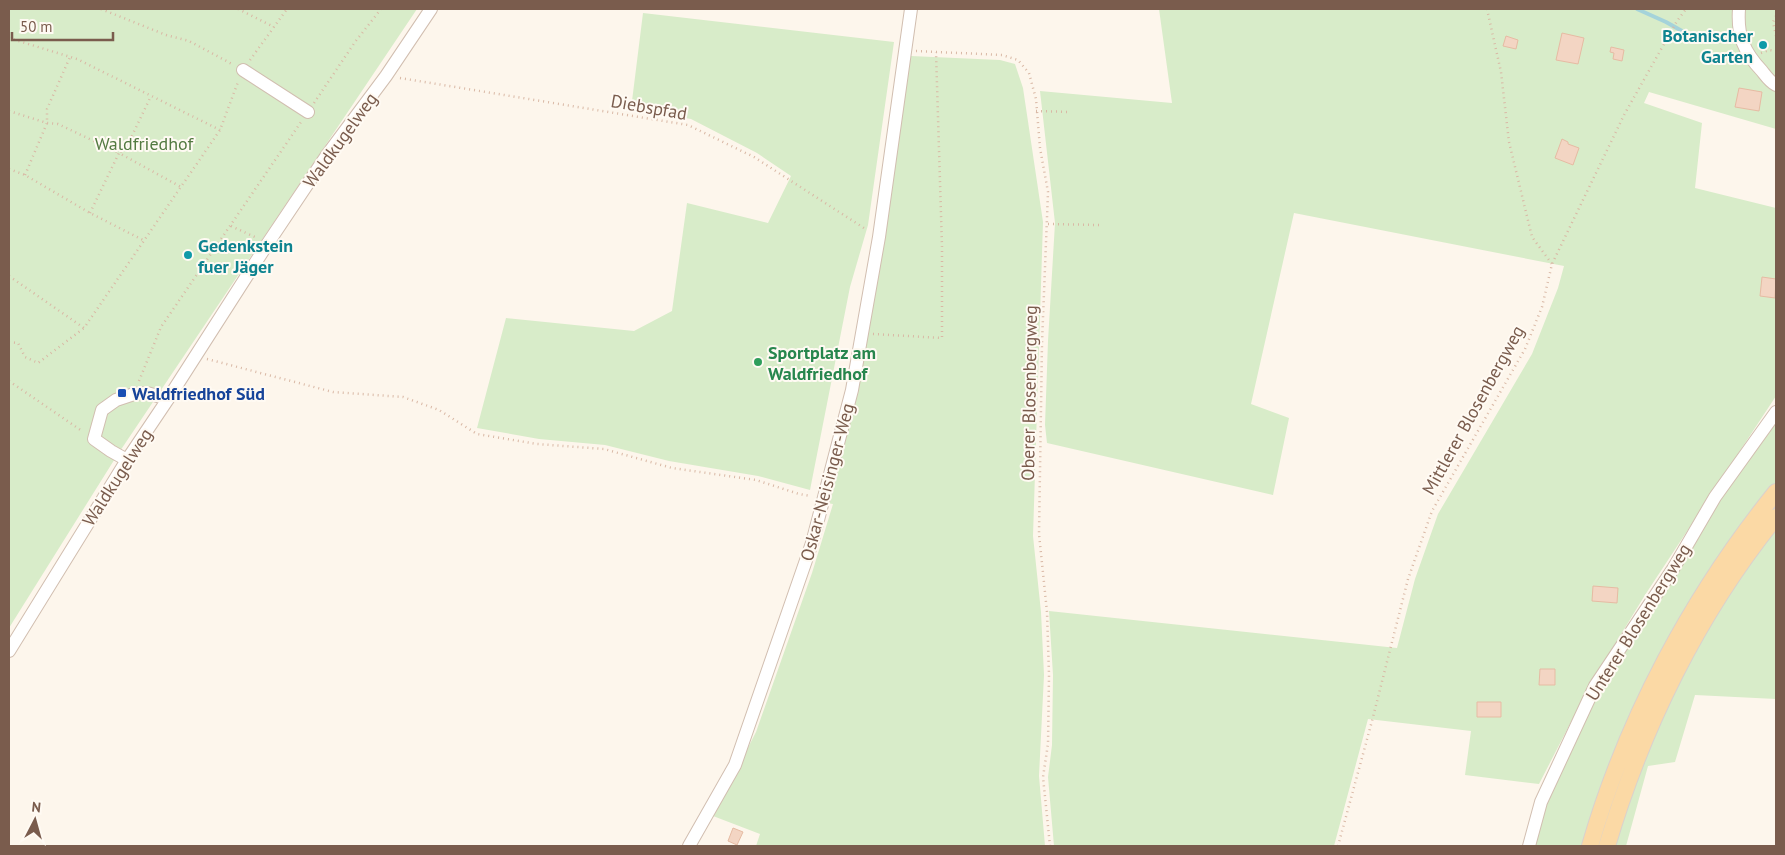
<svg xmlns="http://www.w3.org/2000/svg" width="1785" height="855" font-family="'PT Sans',sans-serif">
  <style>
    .green { fill: #d8ecc9 }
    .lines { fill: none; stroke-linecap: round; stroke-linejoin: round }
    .stream { stroke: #a5d3da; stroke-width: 4 }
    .building { fill: #f3d5c3; stroke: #e6bba3 }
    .minor-casing { stroke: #d1beb0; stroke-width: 14 }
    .major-casing { stroke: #dad1cd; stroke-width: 18 }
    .path { stroke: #d9b8a5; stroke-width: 2.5; stroke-dasharray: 1 4; stroke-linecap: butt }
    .minor { stroke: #fff; stroke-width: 12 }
    .major { stroke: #fbd9a5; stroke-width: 16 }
    .culture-dot { fill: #0f9aa8; stroke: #fffaf3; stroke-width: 2 }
    .leisure-dot { fill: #2e9e5b; stroke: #fffaf3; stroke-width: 2 }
    .transit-dot { fill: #1a4fb4; stroke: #fffaf3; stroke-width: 2 }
    .labels { text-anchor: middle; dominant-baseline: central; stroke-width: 4; stroke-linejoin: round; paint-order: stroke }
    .culture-label { font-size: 18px; font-weight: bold; fill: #0d838f; stroke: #fffaf3; text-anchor: end }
    .street-label { font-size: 18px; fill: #7a5c4d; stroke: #fffaf3 }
    .park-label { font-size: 18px; fill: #537a41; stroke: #fffaf3 }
    .leisure-label { font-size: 18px; font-weight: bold; fill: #27864d; stroke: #fffaf3; text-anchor: start }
    .transit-label { font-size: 18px; font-weight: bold; fill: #164399; stroke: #fffaf3; text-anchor: start }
  </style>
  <rect width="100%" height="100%" fill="#fdf6ec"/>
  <path class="green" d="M9,9H417L116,457L9,628Z
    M1159,9H1735L1737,40L1744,59L1776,90V129L1649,92L1644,103L1702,123L1695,188L1776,208V396L1645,595L1590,685L1539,784L1465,775L1471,731L1368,719L1334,846H1054L1048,777L1052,745L1053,675L1049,611L1397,648L1415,579L1438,514L1532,354L1558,288L1564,266L1294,213L1251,404L1289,418L1273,495L1047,443L1045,425L1048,341L1055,223L1040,91L1172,103Z
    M1743,9H1776V80L1753,55L1746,35Z
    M643,13L894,42L868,225L850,287L810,490L758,476L669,461L605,445L539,439L477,428L506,318L634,331L672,311L687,203L768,223L791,176L757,153L691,119L631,109Z
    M911,56L1000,60L1015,64L1023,88L1043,222L1033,536L1041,612L1044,675L1039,776L1045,846H756L760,834L713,816L756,732L812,573L833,504L826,503Z
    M1776,415V699L1695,695L1675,762L1648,766L1626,846H1533L1547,795L1599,681Z"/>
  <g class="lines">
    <path class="stream" d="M1637,9L1666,22L1698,40"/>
  </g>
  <path class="building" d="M1562,33L1584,38L1578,64L1556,60Z
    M1506,36L1518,40L1516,49L1503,46Z
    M1611,47L1624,50L1622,61L1613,59L1614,53L1610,52Z
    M1739,88L1762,92L1759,111L1735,107Z
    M1562,139L1568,142V144L1579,148L1573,165L1555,158Z
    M1762,277L1776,279L1775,298L1760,296Z
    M1593,586L1618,588L1617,603L1592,601Z
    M1540,669H1555V685H1539Z
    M1477,702H1501V717H1477Z
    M733,828L743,832L737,845L728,841Z"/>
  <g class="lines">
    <g class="minor-casing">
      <path id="minor" d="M1739,9C1737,36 1744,52 1762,71C1766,76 1770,82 1776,85
        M243,70L308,112
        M127,460L111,451L94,439L102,410L116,400L134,394L147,393L168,399
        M9,651L127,460L168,399L268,243L327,155L386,76L431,9
        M689,846L735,765L812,543L852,390L879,237L911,9
        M1529,846L1541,802L1595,686L1673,569L1715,497L1776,412"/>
    </g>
    <g class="major-casing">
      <path id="major" d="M1590,846C1627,718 1692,596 1776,492
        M1607,846C1642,728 1698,613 1776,517"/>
    </g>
    <path class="path" d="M101,9L166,35L189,41L232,64
      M238,9L274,27
      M1487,9L1501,72L1509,142L1532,237L1552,264
      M1776,16L1773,22L1776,36
      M9,38L77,59L220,130
      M916,51L1002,55L1018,60L1029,73L1036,99L1040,148L1048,192L1042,343L1039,534L1047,612L1049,675L1048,744L1043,777L1050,846
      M1761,53L1769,50L1776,51
      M250,60L287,9
      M400,78L688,125L754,157L867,230
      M314,103L355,42L381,9
      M9,111L47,123L58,124L119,153L127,146L151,96
      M1036,111L1070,112
      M9,169L25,175L90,213L143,240
      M25,175L47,123V109L70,57
      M90,213L119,153L181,187
      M1048,224L1099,225
      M231,226L257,238
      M9,276L84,328L220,130L238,82
      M873,334L942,338V247L936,52
      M9,342L18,343L25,357L38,363L84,328
      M207,359L333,392L403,397L439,410L477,434L537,444L604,449L672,468L756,480L799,494L811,496
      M9,381L82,431
      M139,381L161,327L301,122
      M1338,846L1372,721L1408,579L1432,511L1525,349L1542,307L1552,264L1624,115L1677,21L1686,9"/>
    <use href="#minor" class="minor"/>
    <use href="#major" class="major"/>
  </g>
  <g class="culture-dot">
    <circle cx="1763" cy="45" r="5"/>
    <circle cx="188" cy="255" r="5"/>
  </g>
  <circle class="leisure-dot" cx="758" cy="362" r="5"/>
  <rect class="transit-dot" x="117" y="388" width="10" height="10" rx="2.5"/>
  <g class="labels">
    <g class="culture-label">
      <text x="1753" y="35">Botanischer<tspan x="1753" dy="21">Garten</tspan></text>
      <text x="198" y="245" text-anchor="start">Gedenkstein<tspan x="198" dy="21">fuer Jäger</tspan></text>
    </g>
    <g class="street-label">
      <text transform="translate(649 107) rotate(10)">Diebspfad</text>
      <text transform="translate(340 140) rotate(-54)">Waldkugelweg</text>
      <text transform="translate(1029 393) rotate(-89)">Oberer Blosenbergweg</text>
      <text transform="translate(1473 410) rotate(-61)">Mittlerer Blosenbergweg</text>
      <text transform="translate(117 477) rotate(-57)">Waldkugelweg</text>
      <text transform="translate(827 482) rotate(-75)">Oskar-Neisinger-Weg</text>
      <text transform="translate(1638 622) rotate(-58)">Unterer Blosenbergweg</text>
    </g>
    <g class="park-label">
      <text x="144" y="143">Waldfriedhof</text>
    </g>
    <g class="leisure-label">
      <text x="768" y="352">Sportplatz am<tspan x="768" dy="21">Waldfriedhof</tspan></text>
    </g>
    <g class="transit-label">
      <text x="132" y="393">Waldfriedhof Süd</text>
    </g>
  </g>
  <rect width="1785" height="855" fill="none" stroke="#7a5c4d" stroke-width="20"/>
  <g transform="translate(35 820) rotate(6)" stroke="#fffaf3" stroke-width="4" paint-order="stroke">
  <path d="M0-4L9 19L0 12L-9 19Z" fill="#7a5c4d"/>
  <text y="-8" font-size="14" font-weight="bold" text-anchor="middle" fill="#7a5c4d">N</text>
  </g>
  <path d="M12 32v8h101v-8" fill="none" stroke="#7a5c4d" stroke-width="2.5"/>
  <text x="20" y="32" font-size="15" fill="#7a5c4d" stroke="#fffaf3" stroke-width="4" paint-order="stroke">50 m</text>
</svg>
